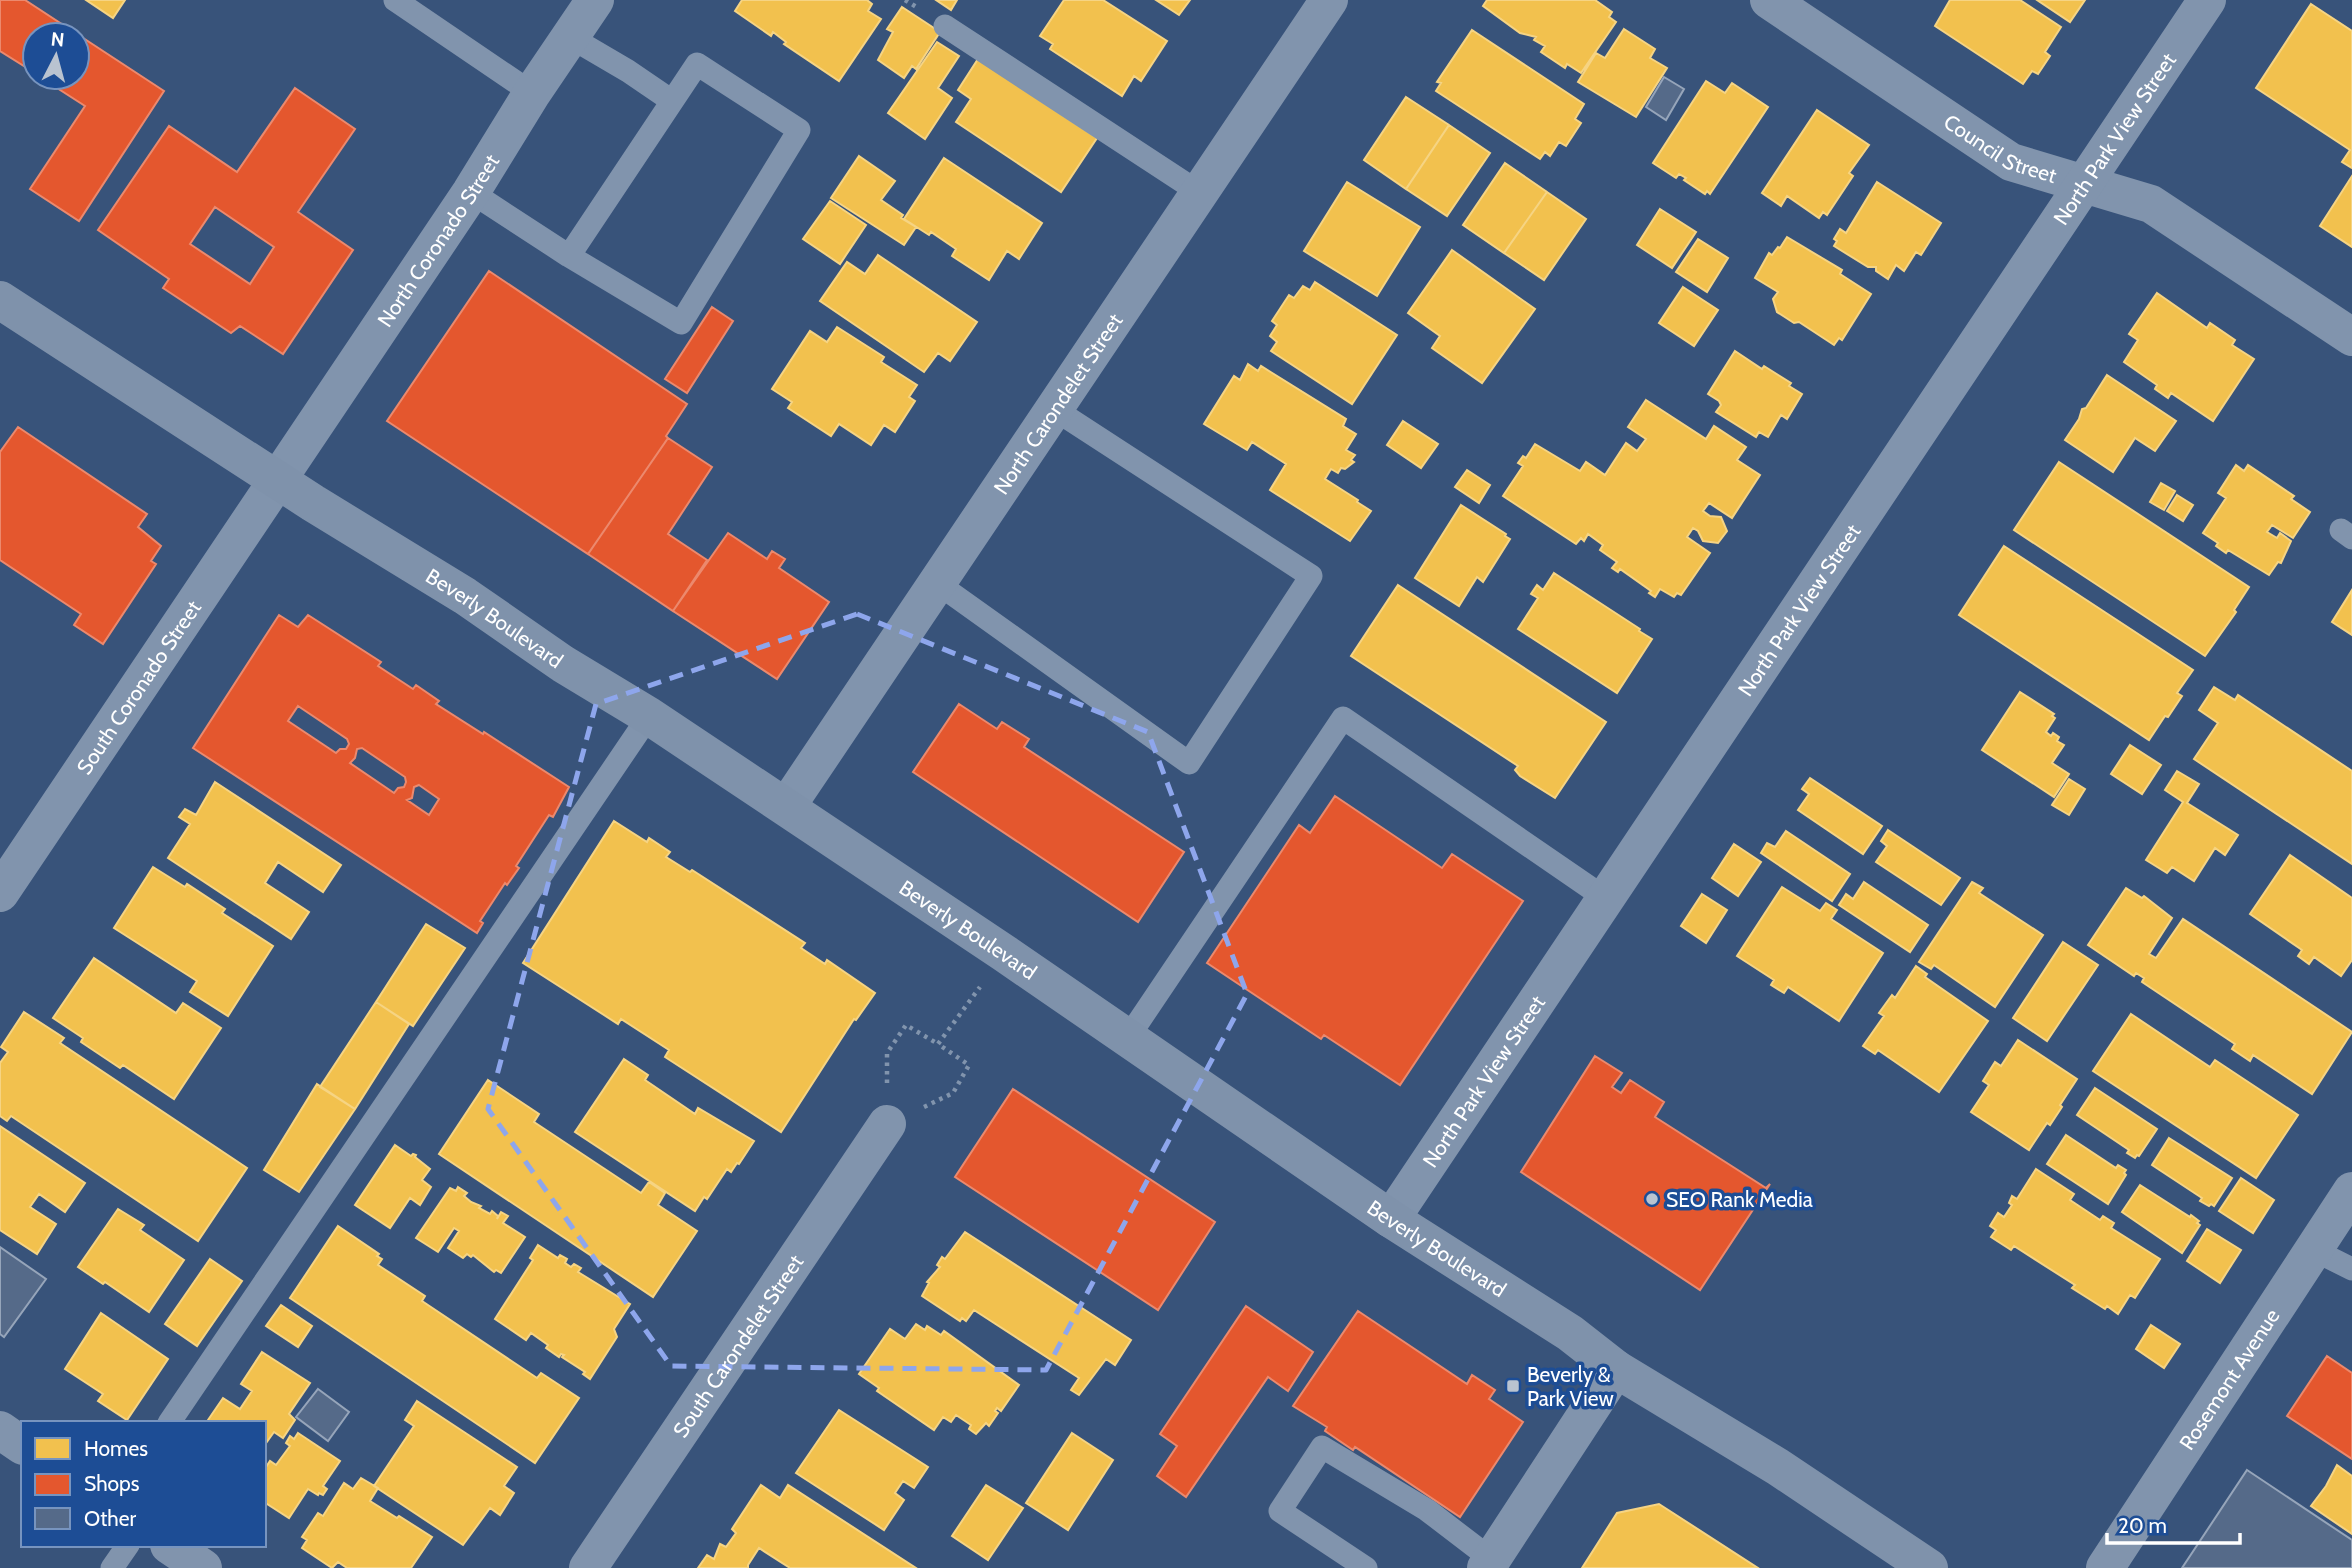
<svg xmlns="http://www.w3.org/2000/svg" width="2352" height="1568" font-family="Cabin,sans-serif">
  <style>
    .homes { fill: #f2c14e; stroke: #f6d483; stroke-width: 2 }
    .shops { fill: #e4572e; stroke: #ec896d; stroke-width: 2; fill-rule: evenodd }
    .building { fill: #556a89; stroke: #96a5ba; stroke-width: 2 }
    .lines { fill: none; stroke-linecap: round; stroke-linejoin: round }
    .path { stroke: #8194ad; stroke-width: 4.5; stroke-dasharray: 3.5 5; stroke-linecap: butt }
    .service { stroke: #8194ad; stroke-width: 23 }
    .minor { stroke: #8194ad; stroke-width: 38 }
    .primary { stroke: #7f92ab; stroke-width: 38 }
    .marked { fill: none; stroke: #8ea6ec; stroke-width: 5; stroke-dasharray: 14 9; stroke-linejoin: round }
    .poi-dot { fill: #b9c3d0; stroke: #1d4d95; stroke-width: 2.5 }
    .labels { text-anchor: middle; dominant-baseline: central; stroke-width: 7; stroke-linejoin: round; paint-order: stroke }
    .street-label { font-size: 21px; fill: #fff; stroke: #1d4d95 }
    .poi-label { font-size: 21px; fill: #fff; stroke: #1d4d95; text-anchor: start }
  </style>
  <rect width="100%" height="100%" fill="#38537a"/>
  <path class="homes" d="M86,0H125L113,18Z
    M742,0H867L872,4L868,11L881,19L839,81L784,44L786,42L773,32L771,36L735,11Z
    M936,0H957L951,10Z
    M1064,0H1103L1167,41L1141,81L1134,76L1122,96L1050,49L1053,44L1040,36Z
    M1156,0H1190L1179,15Z
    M1487,0H1595L1612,12L1609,17L1616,22L1581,73L1567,64L1565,68L1541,52L1545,46L1534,40L1536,37L1520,33L1483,6Z
    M1950,0H2020L2061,27L2045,52L2050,56L2038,74L2032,71L2023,84L1935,26Z
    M2037,0H2085L2070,22Z
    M2311,4L2352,31V168L2342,162L2350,150L2256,88Z
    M902,7L940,32L916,69L912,66L904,78L878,60L893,32L887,29Z
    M1624,29L1655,49L1650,58L1667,68L1636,117L1578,82L1596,53L1605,58Z
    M1472,30L1584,104L1575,119L1581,123L1566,146L1559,142L1550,156L1545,152L1540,159L1436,91L1441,83L1437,82Z
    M937,42L959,56L938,88L952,98L925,139L888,113Z
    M978,59L1097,138L1061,192L956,122L971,99L958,90Z
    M1706,81L1725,93L1732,83L1768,107L1710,194L1707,191L1705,194L1684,180L1686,178L1679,174L1676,178L1653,163Z
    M1406,97L1449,125L1406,189L1364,160Z
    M1817,110L1869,145L1849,173L1853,176L1827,215L1823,212L1819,218L1787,196L1781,206L1762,193Z
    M1449,125L1490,153L1447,216L1406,189Z
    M859,156L895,181L881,200L903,215L901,218L916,227L904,245L831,198Z
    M944,158L1042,223L1019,259L1007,251L989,280L952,256L956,249L931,232L929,235L904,219Z
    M1505,163L1547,192L1504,253L1463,225Z
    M2352,176V247L2320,226Z
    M1347,182L1420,227L1377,296L1304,251Z
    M1877,182L1941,223L1921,255L1916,252L1904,271L1896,265L1888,279L1876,271V267H1868L1834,246L1837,241L1834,239L1840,229L1846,233Z
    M1547,192L1586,219L1544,280L1504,253Z
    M830,201L866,225L840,264L803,239Z
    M1660,209L1696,232L1672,268L1637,245Z
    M1787,237L1842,270L1840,274L1871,294L1842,340L1839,338L1834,345L1799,322L1794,323L1777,312L1773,299L1778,292L1755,278L1769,253L1772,255L1778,247L1780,248Z
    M1698,239L1728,258L1707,292L1676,272Z
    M1452,250L1535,309L1482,383L1432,348L1440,336L1408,313Z
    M878,255L977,322L950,361L938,353L924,372L820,301L847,262L865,274Z
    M1315,282L1397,335L1352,404L1271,351L1277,342L1270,336L1277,325L1272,321L1289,295L1294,298L1303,286L1310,290Z
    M1683,287L1718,310L1694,346L1659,323Z
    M2157,293L2207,328L2210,323L2235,340L2232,345L2254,359L2213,421L2171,393L2168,398L2155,389L2157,385L2124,362L2138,340L2129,334Z
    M837,327L884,357L881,362L917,385L909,397L915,401L895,432L884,425L871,445L839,424L831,436L788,408L792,402L772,389L810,331L827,342Z
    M1735,351L1762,369L1764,366L1791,383L1789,386L1802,394L1787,419L1781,415L1768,437L1759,432L1756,437L1716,412L1721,405L1719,401L1708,394Z
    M1248,364L1258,371L1261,366L1346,419L1343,426L1356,434L1346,450L1355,455L1351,460L1354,462L1345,469L1341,468L1338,473L1331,469L1325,479L1358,500L1357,502L1371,511L1350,541L1270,490L1286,464L1252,442L1247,450L1204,424L1234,376L1240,380Z
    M2107,375L2176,421L2155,451L2135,438L2113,472L2065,440L2079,419L2082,409L2086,408Z
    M1646,400L1706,439L1714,426L1746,447L1737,460L1760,475L1732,518L1709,503L1703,511L1710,516L1721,517L1727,531L1718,543L1703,541L1698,531L1693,528L1687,537L1710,553L1681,595L1677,593L1674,597L1660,589L1655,597L1649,593L1651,591L1620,569L1618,572L1612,568L1617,562L1600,550L1603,545L1588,534L1584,541L1581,538L1576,544L1503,496L1523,466L1518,463L1523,456L1526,458L1535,444L1580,471L1586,462L1605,475L1626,443L1637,451L1646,439L1628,427Z
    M1403,421L1438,444L1421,468L1387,445Z
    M2059,462L2249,587L2234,610L2236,612L2205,656L2014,530Z
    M2236,465L2244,471L2248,465L2294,496L2291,499L2310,512L2293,538L2272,525L2267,532L2277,538L2280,533L2291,541L2281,563L2278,562L2269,575L2228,550L2226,553L2216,546L2218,543L2203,533L2226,498L2218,493Z
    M1467,470L1490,485L1479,503L1455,487Z
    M2161,483L2175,491L2164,510L2150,502Z
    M2177,495L2193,505L2183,521L2167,511Z
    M1461,505L1506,534L1505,536L1510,539L1483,582L1477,577L1459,606L1415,578Z
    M2004,546L2193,670L2177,693L2182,696L2168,717L2165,716L2149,740L1959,615Z
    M1554,573L1640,629L1639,631L1652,639L1617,693L1518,629L1538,598L1531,594L1537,585L1543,590Z
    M1398,585L1606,722L1555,798L1520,776L1515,770L1518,766L1351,656Z
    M2352,590V635L2332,622Z
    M2214,687L2235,700L2238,695L2352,771V864L2194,759L2218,723L2199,710Z
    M2020,692L2054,714L2052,716L2055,718L2046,732L2051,736L2053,733L2059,737L2057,741L2064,745L2052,763L2069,774L2054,797L1982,750Z
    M2130,745L2161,765L2142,794L2111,774Z
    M2177,771L2199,784L2187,803L2238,835L2225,855L2215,848L2194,881L2172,867L2167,873L2146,860L2183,802L2165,790Z
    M1810,778L1882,826L1863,854L1798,810L1809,794L1802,789Z
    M2069,779L2085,789L2069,815L2052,805Z
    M215,782L341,865L323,892L278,862L265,883L309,912L291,939L168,858L190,824L179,817L185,809L196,815Z
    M614,821L647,842L649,838L670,852L666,857L690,872L692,870L805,943L801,948L825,964L827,960L875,993L856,1020L854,1019L781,1132L665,1057L669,1050L621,1019L618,1024L523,963Z
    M1888,830L1960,878L1941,905L1876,862L1887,846L1881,841Z
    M1786,831L1850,874L1832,901L1761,853L1767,843L1775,847Z
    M1734,844L1761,862L1738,896L1712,878Z
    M2290,855L2352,898V960L2341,976L2314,957L2309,964L2298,956L2302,950L2250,914Z
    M153,867L185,887L187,884L225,909L222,913L273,946L228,1016L190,992L197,981L114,928Z
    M1864,882L1928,925L1910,952L1839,905L1846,894L1853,899Z
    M1972,882L1983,888L1979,893L2043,935L1995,1007L1934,965L1931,969L1919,962Z
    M1782,887L1820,911L1826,903L1837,910L1831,919L1883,953L1839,1021L1788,987L1784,993L1771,985L1774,980L1737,956Z
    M2126,888L2142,898L2144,896L2172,918L2149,954L2156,958L2183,919L2352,1032L2312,1094L2253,1055L2250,1061L2232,1049L2235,1044L2142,982L2144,978L2136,973L2134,976L2088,945Z
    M1702,894L1727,910L1706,943L1681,926Z
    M426,924L465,948L413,1026L376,1002Z
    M2063,942L2098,965L2047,1041L2013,1018Z
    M94,958L176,1013L183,1003L221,1028L174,1099L123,1065L120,1068L81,1042L83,1038L53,1018Z
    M1916,966L1927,974L1925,977L1988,1021L1939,1092L1878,1050L1875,1054L1863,1046L1884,1016L1879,1013L1892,995L1895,998Z
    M376,1002L409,1024L355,1109L320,1087Z
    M24,1012L64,1038L60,1043L247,1168L198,1241L11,1116L7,1121L0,1116V1063L8,1052L1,1047Z
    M2131,1014L2210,1067L2215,1060L2298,1115L2256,1178L2093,1071Z
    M2018,1040L2077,1079L2060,1105L2062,1107L2050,1125L2047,1123L2029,1150L1971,1112L1989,1085L1983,1081L1995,1062L2001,1066Z
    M624,1059L648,1075L645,1080L695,1114L698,1108L754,1141L739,1164L737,1163L731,1172L727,1169L707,1199L704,1197L695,1211L575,1132Z
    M488,1080L539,1114L534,1122L641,1193L649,1182L665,1193L658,1205L697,1231L653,1297L439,1154Z
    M317,1084L355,1109L299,1192L264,1170Z
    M2095,1088L2157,1129L2139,1156L2137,1155L2135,1158L2127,1153L2129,1150L2077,1115Z
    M0,1126L85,1183L65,1212L39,1194L30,1207L56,1224L37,1254L0,1230Z
    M2066,1135L2116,1168L2118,1165L2126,1170L2124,1173L2126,1175L2108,1204L2047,1164Z
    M2169,1138L2232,1178L2214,1206L2211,1204L2209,1206L2200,1201L2202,1198L2152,1165Z
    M395,1145L411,1156L413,1154L416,1155L415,1157L430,1169L422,1180L431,1187L420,1205L410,1198L390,1228L355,1205Z
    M2036,1169L2074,1194L2070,1200L2100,1220L2103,1216L2114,1223L2111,1228L2160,1259L2135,1298L2130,1295L2118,1314L2107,1306L2105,1309L2072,1288L2075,1285L2014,1246L2011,1250L1991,1237L1996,1230L1990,1226L1998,1213L2004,1217L2012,1205L2009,1203L2012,1196L2017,1199Z
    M2241,1178L2274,1200L2253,1233L2219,1211Z
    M2140,1185L2190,1217L2191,1215L2199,1221L2197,1223L2200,1225L2182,1253L2122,1212Z
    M458,1187L467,1193L464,1196L471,1202L481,1206L479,1208L490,1214L492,1211L498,1216L497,1219L501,1212L508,1216L503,1223L525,1237L501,1273L496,1270L494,1272L473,1255L471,1257L467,1254L463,1258L448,1248L459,1231L454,1228L438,1252L416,1238L450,1188L456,1191Z
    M118,1209L144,1225L140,1230L184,1260L149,1312L105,1282L103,1284L78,1267Z
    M338,1226L379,1254L377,1256L382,1259L378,1265L425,1296L422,1301L537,1378L541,1373L579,1398L535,1463L290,1298Z
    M2207,1229L2241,1250L2220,1283L2187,1261Z
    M965,1232L1131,1340L1115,1365L1106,1359L1079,1395L1071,1390L1079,1378L974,1310L966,1321L962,1318L960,1321L922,1296L929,1283L927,1282L940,1267L937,1265L942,1257L945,1259Z
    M538,1245L558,1258L560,1255L567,1259L565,1263L571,1267L574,1264L581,1268L578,1272L630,1304L614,1329L617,1337L590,1379L583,1374L585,1372L562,1357L564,1355L561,1354L559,1357L546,1348L548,1345L531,1333L526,1340L495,1319L533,1260L530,1258Z
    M210,1259L242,1281L197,1346L165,1324Z
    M281,1305L312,1326L298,1347L266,1326Z
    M101,1313L168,1359L127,1420L98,1401L103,1394L65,1369Z
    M916,1324L925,1330L927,1326L941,1335L944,1331L1019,1385L1001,1411L997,1408L995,1411L998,1413L989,1426L986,1423L976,1434L969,1429L971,1425L956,1415L951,1422L943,1417L934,1430L877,1391L879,1388L859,1374L890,1329L905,1339Z
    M2151,1325L2180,1344L2164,1368L2136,1349Z
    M262,1352L310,1383L289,1414L295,1420L283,1438L274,1432L264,1446V1423H206L223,1398L240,1409L252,1391L241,1384Z
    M417,1401L517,1467L504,1486L514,1493L500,1515L490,1508L463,1545L374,1486L414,1426L405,1420Z
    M839,1410L928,1467L914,1488L903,1481L895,1493L904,1500L884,1530L796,1473Z
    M298,1433L340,1461L323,1486L327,1489L323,1495L319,1493L318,1495L308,1489L289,1518L264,1502V1470L270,1461L276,1465L290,1446L286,1443L290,1436L294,1439Z
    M1072,1433L1113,1460L1068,1530L1026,1503Z
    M2337,1465L2352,1476V1534L2311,1506L2326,1486Z
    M361,1478L378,1488L370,1501L397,1518L399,1516L432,1537L411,1568H347L338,1562L332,1568L302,1548L307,1540L302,1537L318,1513L323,1516L344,1483L353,1489Z
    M761,1485L780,1498L788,1485L916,1568H790L759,1548L748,1565V1568H698L707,1555L714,1559L720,1544L726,1547L736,1533L732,1529Z
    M986,1485L1023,1508L988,1560L952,1536Z
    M1659,1504L1758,1568H1582L1617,1513Z"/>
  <path class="shops" d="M0,0H25L164,91L79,221L30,189L85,106L40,77H77V35H35V73L0,51Z
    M295,88L355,129L298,212L353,250L283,354L240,326L231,333L163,288L169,279L98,230L169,126L237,172ZM215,207L274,247L250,284L190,244Z
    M489,271L687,404L666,436L668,438L588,554L387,421Z
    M712,307L733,321L687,393L665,379Z
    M18,427L147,514L138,527L161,546L151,561L156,564L103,644L74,625L81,614L0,560V452Z
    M668,438L712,467L668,534L707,560L673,611L588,554Z
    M728,533L767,559L772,551L785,559L779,568L829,602L777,679L673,611Z
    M279,615L298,627L308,615L381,662L378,666L413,689L416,685L439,701L436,704L483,734L484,732L569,787L553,817L549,815L516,866L519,868L507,885L505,883L480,921L483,923L477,933L193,748ZM298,706L347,739L349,744L346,749H340L336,753L288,721ZM362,748L405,777L406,782L404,787L398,788L394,793L350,763L355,758L357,749ZM419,785L439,799L429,815L407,800L412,798L414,787Z
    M959,704L997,729L1002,722L1029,739L1024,747L1184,852L1138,922L913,772Z
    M1335,796L1442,868L1452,854L1523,901L1400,1085L1324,1035L1321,1039L1207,963L1299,825L1310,833Z
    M1595,1056L1622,1073L1612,1087L1621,1093L1630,1080L1664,1102L1655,1117L1766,1188L1770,1184L1700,1290L1521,1172Z
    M1013,1089L1215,1222L1158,1310L955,1177Z
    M1246,1306L1313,1352L1288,1391L1268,1377L1186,1497L1157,1476L1177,1446L1160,1434Z
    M1358,1311L1467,1384L1472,1375L1495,1390L1489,1399L1523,1422L1460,1517L1355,1447L1353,1450L1325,1431L1327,1427L1293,1406Z
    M2327,1356L2352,1373V1459L2287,1416Z"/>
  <path class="building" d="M1664,77L1684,89L1666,120L1646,107Z
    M0,1247L46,1279L4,1337L0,1334Z
    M318,1389L349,1412L328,1441L296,1417Z
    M2247,1470L2352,1540V1568H2182Z"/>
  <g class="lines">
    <path class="path" d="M905,0L918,8
      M887,1083V1053L906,1025L938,1044
      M924,1107L953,1093L969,1065L938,1044L980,987"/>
    <path class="service" d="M395,0L532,93
      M945,26L1200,193
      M570,37L628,71L672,101
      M471,192L569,256L681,323L799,130L697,64L569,256
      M2341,530L2352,538
      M937,583L1189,763L1311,576L1054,409
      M1127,1039L1343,718L1605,898
      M2314,1250L2352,1269
      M169,1423L649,716
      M112,1568L128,1545
      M1366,1568L1280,1511L1322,1447L1427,1510L1491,1559"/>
    <g class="minor">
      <path id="s1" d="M1769,0L2011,162L2151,204L2352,337"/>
      <path id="s2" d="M787,806L1329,0"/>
      <path id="s3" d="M0,893L471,192L532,93L595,0"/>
      <path id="s4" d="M1391,1219L2207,0"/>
      <path d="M0,1430L23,1446"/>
      <path d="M169,1545L203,1568"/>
      <path id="s5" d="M588,1568L887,1124"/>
      <path d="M1486,1568L1616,1369"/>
      <path id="s6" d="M2105,1568L2352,1191"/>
    </g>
    <path class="primary" id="s7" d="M0,300L313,503L465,596L563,664L649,716L1004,953L1391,1219L1570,1333L1616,1369L1778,1467L1929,1568"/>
  </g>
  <path class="marked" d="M857,614L1148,732L1247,994L1046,1370L671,1366L488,1109L596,704Z"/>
  <g class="poi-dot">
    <circle cx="1652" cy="1199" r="7"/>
    <rect x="1506" y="1379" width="14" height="14" rx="3.5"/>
  </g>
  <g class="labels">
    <g class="street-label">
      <text stroke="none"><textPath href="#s4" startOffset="1300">North Park View Street</textPath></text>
      <text stroke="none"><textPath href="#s1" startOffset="276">Council Street</textPath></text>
      <text stroke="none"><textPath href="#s3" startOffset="786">North Coronado Street</textPath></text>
      <text stroke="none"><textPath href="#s2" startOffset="485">North Carondelet Street</textPath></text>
      <text stroke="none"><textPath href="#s4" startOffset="733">North Park View Street</textPath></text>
      <text stroke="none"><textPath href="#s7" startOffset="588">Beverly Boulevard</textPath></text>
      <text stroke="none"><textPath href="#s3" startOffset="248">South Coronado Street</textPath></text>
      <text stroke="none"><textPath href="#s7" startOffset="1155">Beverly Boulevard</textPath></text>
      <text stroke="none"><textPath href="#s4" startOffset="166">North Park View Street</textPath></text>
      <text stroke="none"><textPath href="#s7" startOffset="1722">Beverly Boulevard</textPath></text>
      <text stroke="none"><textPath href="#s5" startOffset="268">South Carondelet Street</textPath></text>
      <text stroke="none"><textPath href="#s6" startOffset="226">Rosemont Avenue</textPath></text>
    </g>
    <g class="poi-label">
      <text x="1666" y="1199">SEO Rank Media</text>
      <text x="1527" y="1374">Beverly &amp;<tspan x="1527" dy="24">Park View</tspan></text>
    </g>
  </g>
  <rect x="21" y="1421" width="245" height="126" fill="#1d4d95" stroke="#7794bf" stroke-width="2"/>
  <rect x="35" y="1438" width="35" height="21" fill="#f2c14e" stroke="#7794bf" stroke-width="2"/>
  <text x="84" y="1456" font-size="21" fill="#ffffff">Homes</text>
  <rect x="35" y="1474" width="35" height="21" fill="#e4572e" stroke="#7794bf" stroke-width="2"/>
  <text x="84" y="1491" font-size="21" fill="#ffffff">Shops</text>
  <rect x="35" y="1508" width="35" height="21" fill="#556a89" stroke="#7794bf" stroke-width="2"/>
  <text x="84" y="1526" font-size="21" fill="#ffffff">Other</text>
  <g transform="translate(56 56) rotate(6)"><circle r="33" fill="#1d4d95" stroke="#7794bf" stroke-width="2"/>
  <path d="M0-5L12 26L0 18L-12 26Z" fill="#b9c3d0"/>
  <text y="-10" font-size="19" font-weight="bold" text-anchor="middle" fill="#ffffff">N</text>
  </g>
  <path d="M2107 1533v10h133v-10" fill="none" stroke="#ffffff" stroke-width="3.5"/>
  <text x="2118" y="1533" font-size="21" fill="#ffffff" stroke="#1d4d95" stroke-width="5" paint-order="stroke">20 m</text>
</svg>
